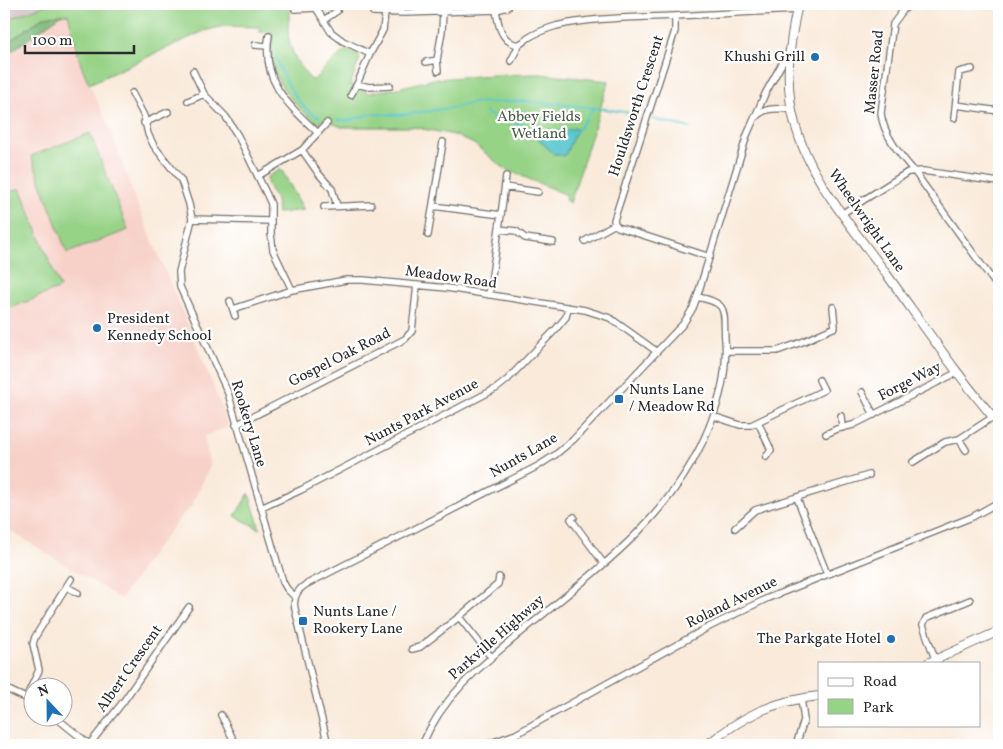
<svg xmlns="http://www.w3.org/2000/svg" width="1003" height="749" font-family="Vollkorn,serif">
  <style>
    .built { fill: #f7d1c8 }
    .industrial { fill: #d2bfc0 }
    .green { fill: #97d387; stroke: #617f59 }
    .forest { fill: #79b574; stroke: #527050 }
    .water { fill: #59c6cf; stroke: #42787d }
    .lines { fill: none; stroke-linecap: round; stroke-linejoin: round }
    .stream { stroke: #59c6cf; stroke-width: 2 }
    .minor-casing { stroke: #736e68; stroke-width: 8 }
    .tertiary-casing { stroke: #736e68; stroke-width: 10 }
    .minor { stroke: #fff; stroke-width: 5.5 }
    .tertiary { stroke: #fff; stroke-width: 8 }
    .rail { stroke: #2b2b2b; stroke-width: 2 }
    .poi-dot { fill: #1f6fb2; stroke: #fff; stroke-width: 2 }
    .labels { text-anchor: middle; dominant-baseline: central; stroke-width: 4.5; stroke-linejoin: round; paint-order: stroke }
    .poi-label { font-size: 15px; fill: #2b2b2b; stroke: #fff; text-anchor: start }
    .street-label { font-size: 15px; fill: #2b2b2b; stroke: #fff }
    .park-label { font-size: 15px; fill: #4b5d47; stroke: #fff }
  </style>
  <rect width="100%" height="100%" fill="#fff"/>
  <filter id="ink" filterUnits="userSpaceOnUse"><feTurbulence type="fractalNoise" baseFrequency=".02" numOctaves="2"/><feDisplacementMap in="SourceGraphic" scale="10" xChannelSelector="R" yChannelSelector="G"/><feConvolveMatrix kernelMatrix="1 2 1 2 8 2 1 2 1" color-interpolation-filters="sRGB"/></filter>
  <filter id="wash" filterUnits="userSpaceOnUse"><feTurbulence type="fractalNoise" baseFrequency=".0096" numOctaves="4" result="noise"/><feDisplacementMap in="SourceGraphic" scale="20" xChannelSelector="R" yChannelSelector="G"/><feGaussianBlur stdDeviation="1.12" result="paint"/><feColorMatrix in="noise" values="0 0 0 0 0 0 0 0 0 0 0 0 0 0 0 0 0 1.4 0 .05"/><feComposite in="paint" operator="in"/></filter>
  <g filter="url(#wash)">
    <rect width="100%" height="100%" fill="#f9eada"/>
    <path class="built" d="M62,14H69L81,65L112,134L136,201L213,385L228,427L204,436L210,466L191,507L182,515L148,559L121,599L4,527V57Z"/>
    <path class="industrial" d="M4,4H64L4,45Z"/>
    <path class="green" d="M48,4H293C282,34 290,55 310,79L314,80L331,62L346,50L359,55L360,58L350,85L367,92L368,93L398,88L434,79L493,75L540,74L609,81L570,203L565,200L567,195L505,169L474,144L454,135L413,127H341L324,119L318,124C301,110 283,94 275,73C270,60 272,46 273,33L260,32L259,27L224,26L204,31L89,84L81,65L68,14L43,17L4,45V21Z
      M90,133L128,230L67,253L31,156Z
      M281,169L304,210L278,213L276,200L268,185L267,177Z
      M20,188L60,288L4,311V194Z
      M249,493L260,529L235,516Z"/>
    <path class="forest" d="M62,14L4,57V45L44,17Z"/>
    <path class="water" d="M576,128L577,131C571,139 568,151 564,156L554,154L534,135L536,133L543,134Z"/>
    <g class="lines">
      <path class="stream" d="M276,57C283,77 298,109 319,117
        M485,112C499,122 507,118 521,125C526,127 530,131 535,134
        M652,119L690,128
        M337,120L347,121L371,114L400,115L451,108L473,103L527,101L605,109L637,114
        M577,131L593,109"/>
    </g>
  </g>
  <g filter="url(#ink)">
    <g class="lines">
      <g class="minor-casing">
        <path id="minor" d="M912,4L904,9L893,24L881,113C883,134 900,155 914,171L999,289
          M295,9L316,8L331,32L343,41L370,54
          M496,10C498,22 500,40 515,44C520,46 524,41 528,38C537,32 546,29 556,26C594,17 636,18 675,16
          M373,12L405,13L496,10L508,7
          M385,13L383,30L370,54L357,84L369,87L390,86
          M324,20L337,11
          M269,35C261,81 287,104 318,133
          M255,45L267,46
          M511,61L519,45
          M426,62L437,60
          M193,71L204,94
          M438,71L437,60L442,31L443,11
          M132,93L144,116L148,134L154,146L181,180L189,204L192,219L179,272L180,287L228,393L283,582L287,589L295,597
          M351,95L357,84
          M188,101L204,94L226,117L238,136L267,195L271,204V234L273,250L292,290
          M956,105L999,111
          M756,117C766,106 778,109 791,109
          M954,118L959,72L972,69
          M144,123L168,112
          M302,150L318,173L332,189L337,206
          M258,176L302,150L327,123
          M505,187L538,192
          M433,206L501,215L489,295
          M324,207L371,205
          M843,213L908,172L923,171L999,182
          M501,215L506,176
          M192,219L271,221
          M499,229L516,231L525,238L553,242
          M428,235L443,142
          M585,241L615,224
          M710,257L618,227L615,224L614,220L675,31V16L797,10
          M230,301L235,316
          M233,309L292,290L346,280H363L447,288L585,310L610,318L656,351
          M726,351H777L802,342L835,327L833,307
          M862,392L874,415
          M713,416L740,425H751L824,390L819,380
          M841,416L842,428
          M758,422L771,450L766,457
          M236,425L405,339L412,331L417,285
          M826,434L837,429L853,425L958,372
          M959,439L966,450
          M913,462L945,442L959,439L993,417
          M797,498L827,574
          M261,508L301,490L497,388L507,380L555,330L566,317L568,307
          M574,517L571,519L604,564
          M735,528L755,510L869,475
          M67,587L78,593
          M459,617L491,657
          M412,649L420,647L459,617L498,584L499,577
          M935,659L923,625L926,618L970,600
          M4,688L32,701
          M26,698L39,670L33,644L35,637L71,579
          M221,715L236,745
          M54,716L90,745
          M89,745L123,702L189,607
          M328,745L295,609C293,599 296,591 305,585L538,466L555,455L573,440L683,324L693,308L697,297L747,135L765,94L789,51
          M422,745C443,696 478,668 518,635C588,576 665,525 704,439C718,408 728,374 725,340C723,311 730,303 697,297
          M485,745L516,734L707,628L768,598L972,517L999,502
          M796,745L804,720L801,698"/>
      </g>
      <g class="tertiary-casing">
        <path id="tertiary" d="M798,4C789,44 784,84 795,124C810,180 852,226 885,272C922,323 958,377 999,424
          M928,663L999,631
          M707,745C743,716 772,701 819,696"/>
      </g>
      <use href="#minor" class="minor"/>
      <use href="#tertiary" class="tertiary"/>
      <path class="rail" d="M4,4H5"/>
    </g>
  </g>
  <g class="poi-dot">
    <circle cx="815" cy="57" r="5"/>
    <circle cx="97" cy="328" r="5"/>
    <rect x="614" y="394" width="10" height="10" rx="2.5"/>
    <rect x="298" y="616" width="10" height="10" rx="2.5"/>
    <circle cx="891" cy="639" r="5"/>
  </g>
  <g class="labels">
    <g class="poi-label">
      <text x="805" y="57" text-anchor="end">Khushi Grill</text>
      <text x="107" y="319">President<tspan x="107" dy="17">Kennedy School</tspan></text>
      <text x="629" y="390">Nunts Lane<tspan x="629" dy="17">/ Meadow Rd</tspan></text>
      <text x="313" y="612">Nunts Lane /<tspan x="313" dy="17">Rookery Lane</tspan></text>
      <text x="881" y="639" text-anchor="end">The Parkgate Hotel</text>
    </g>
    <g class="street-label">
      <text transform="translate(875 72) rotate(-84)">Masser Road</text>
      <text transform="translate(637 106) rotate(-72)">Houldsworth Crescent</text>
      <text transform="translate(866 221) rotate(55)">Wheelwright Lane</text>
      <text transform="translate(451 278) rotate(8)">Meadow Road</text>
      <text transform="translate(340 358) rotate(-27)">Gospel Oak Road</text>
      <text transform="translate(910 382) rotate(-27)">Forge Way</text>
      <text transform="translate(422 413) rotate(-28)">Nunts Park Avenue</text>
      <text transform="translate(248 424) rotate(73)">Rookery Lane</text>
      <text transform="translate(524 456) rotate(-30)">Nunts Lane</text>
      <text transform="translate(732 603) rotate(-26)">Roland Avenue</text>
      <text transform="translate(497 638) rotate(-41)">Parkville Highway</text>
      <text transform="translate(130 669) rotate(-55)">Albert Crescent</text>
    </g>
    <g class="park-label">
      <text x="539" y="117">Abbey Fields<tspan x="539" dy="17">Wetland</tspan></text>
    </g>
  </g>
  <rect width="1003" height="749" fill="none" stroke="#fff" stroke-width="20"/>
  <rect x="818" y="662" width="162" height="65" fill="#ffffff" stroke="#aaaaaa"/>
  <rect x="828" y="678" width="25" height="8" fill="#ffffff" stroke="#aaaaaa"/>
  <text x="863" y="686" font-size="15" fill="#2b2b2b">Road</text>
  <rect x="828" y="699" width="25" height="15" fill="#97d387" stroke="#aaaaaa"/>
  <text x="863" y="712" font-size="15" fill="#2b2b2b">Park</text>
  <g transform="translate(48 702) rotate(338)"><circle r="24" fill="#ffffff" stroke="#aaaaaa"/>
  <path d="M0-4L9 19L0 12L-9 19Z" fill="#1f6fb2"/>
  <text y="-8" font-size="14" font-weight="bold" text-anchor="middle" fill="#2b2b2b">N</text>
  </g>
  <path d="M25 45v8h109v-8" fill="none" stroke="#2b2b2b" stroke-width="2.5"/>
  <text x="32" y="45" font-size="15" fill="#2b2b2b" stroke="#ffffff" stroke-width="4" paint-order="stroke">100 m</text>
</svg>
